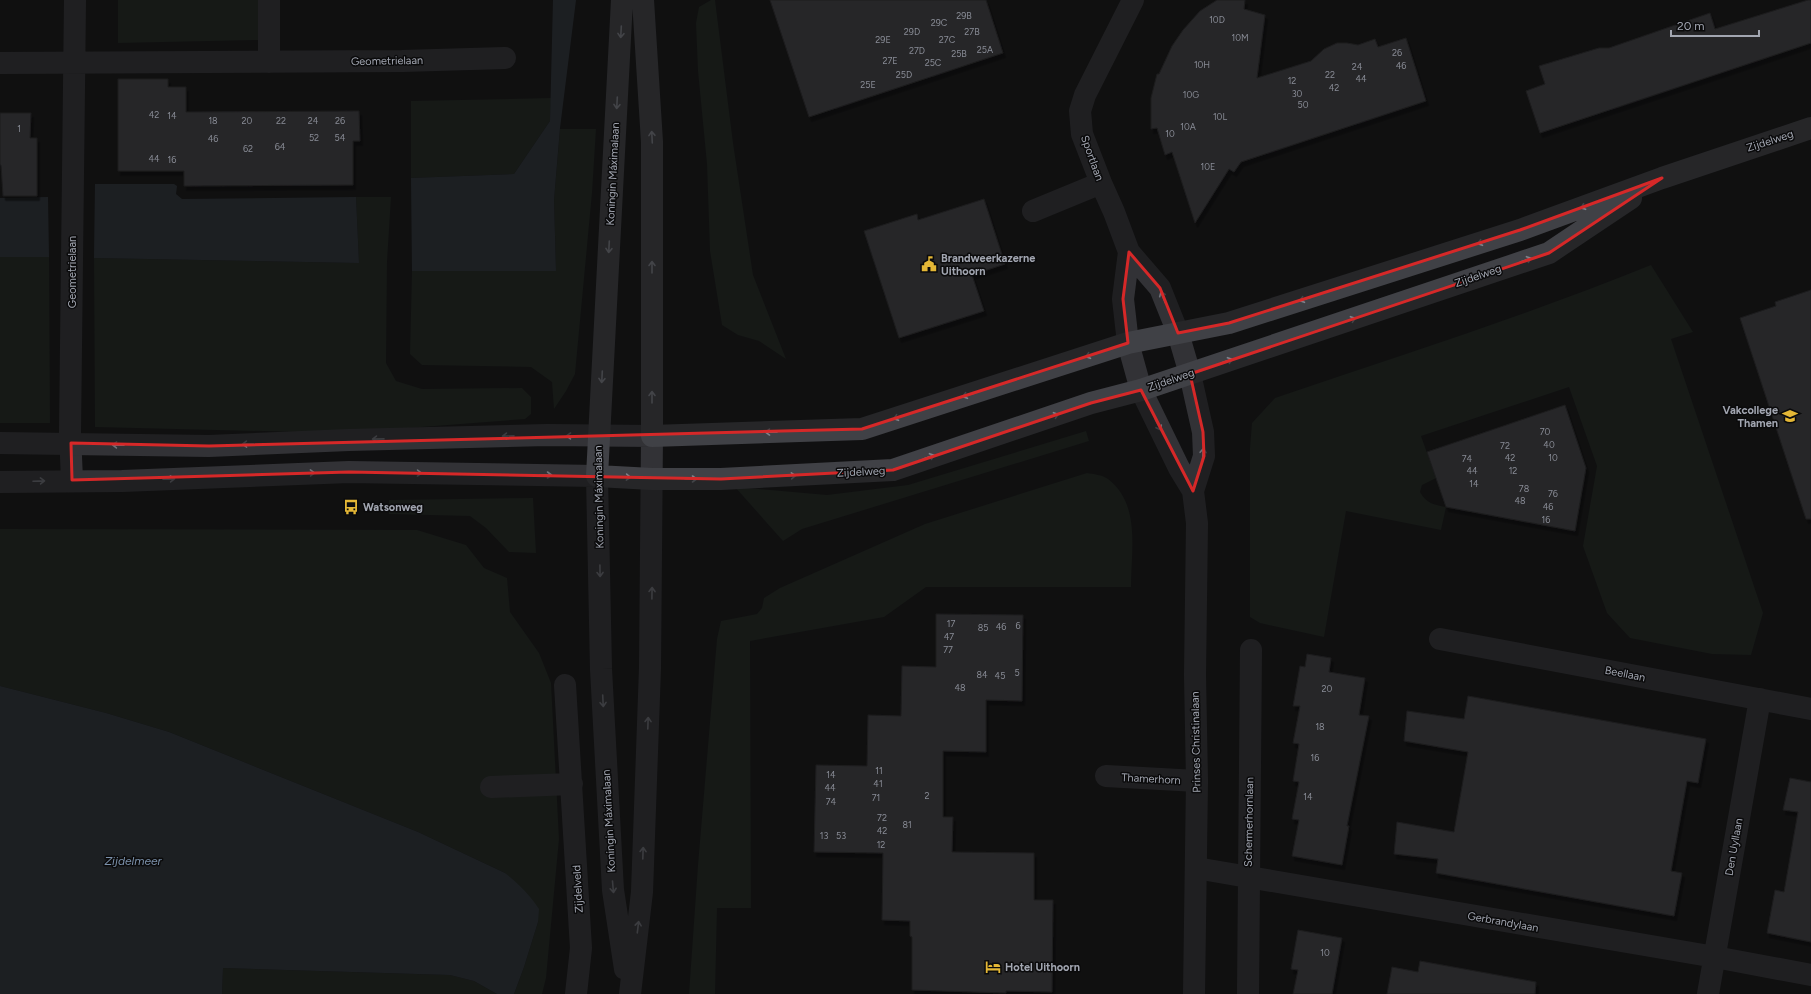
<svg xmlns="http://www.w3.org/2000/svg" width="1811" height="994" font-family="Figtree,sans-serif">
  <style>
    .green { fill: #1d241e }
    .water { fill: #2b3239 }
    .building { fill: #3f4044; stroke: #2b2a2d; filter: url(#shadow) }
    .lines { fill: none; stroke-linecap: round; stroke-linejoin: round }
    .minor { stroke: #323236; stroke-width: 22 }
    .tertiary { stroke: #323236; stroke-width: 22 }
    .secondary { stroke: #404146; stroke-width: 22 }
    .oneway { stroke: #80838c }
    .oneway2 { stroke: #70727a }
    .marked { fill: none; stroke: #d62828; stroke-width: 3; stroke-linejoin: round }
    .labels { text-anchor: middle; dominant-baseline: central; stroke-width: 3; stroke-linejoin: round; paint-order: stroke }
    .number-label { font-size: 9px; fill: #898c96 }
    .street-label { font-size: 11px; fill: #a2a6b1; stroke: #0b0b0c }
    .poi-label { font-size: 11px; font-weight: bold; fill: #a2a6b1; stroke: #0b0b0c; text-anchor: start }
    .water-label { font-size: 12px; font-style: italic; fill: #7b91ab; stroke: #0b0b0c }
  </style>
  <defs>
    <filter id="shadow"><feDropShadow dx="2.5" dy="4.5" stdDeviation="0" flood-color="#0009"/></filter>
  </defs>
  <rect width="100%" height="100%" fill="#101011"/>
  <path class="green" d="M118,0H259L258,40L118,43Z
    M711,0H715L733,143L753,275L786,359L759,341L738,335L722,325L710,251L707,164L698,71L696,23L699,7Z
    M551,98L550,121L514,174L411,178V101Z
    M560,129H596L592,193L575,374L566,391L554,409L552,382L531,367L422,365L410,354L412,271L556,270L554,200Z
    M356,197H391L387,262L386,363L396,381L422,389L522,388L531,397V414L525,419L343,433L95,427L94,258L359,263Z
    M0,257H49L50,423H0Z
    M1651,265L1693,332L1671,339L1763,613L1751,655L1712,654L1630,638L1607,613L1583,546L1597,466L1569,387L1421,436L1436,478L1422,485L1420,492C1426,503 1434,505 1446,507L1441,530L1346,511L1324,637L1260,623L1250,617V448L1252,423L1275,398C1401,355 1528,315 1651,265Z
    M1086,431L1089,441L802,529L783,541L735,487L827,495L908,485Z
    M1087,473C1093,474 1103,475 1108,479C1141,504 1131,551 1131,587H926L884,617L750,641L751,908H717L715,994H689L698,865L717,639L721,621L757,614L762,608L764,598L780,588L925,524Z
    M533,498L536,553L509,552L486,528L470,516L389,514V500Z
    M0,529L417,530L466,545L484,568L507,578L510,612L539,653L551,683L559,839L546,978L542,994H514L524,967L538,922L505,873L418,832L169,732L106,713L0,686Z
    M223,968L450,975L474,981L497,994H222Z"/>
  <path class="water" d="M553,0H576L560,128L554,200L556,271H412L411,178L514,174L550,121Z
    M95,184H174L177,186L176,194L182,199L356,197L359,263L94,258Z
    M48,197L49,257H0V198Z
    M0,686L106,713L169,732L418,832L505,873C519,884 530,895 539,909L538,922L524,967L514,994H497L474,981L450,975L223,968L222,994H0Z"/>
  <path class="building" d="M770,0H986L1003,53L809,117Z
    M1217,0H1245L1244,9L1265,15L1257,78L1311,61L1324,49L1337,43H1347L1358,45L1375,39L1378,47L1406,38L1426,101L1241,162L1234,172L1229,169L1195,223L1172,152L1165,155L1157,128L1151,129V98L1157,74H1159L1172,46L1183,30L1200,11Z
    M1808,0H1811V43L1540,133L1526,91L1545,84L1539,66L1599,48H1609L1710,13L1715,29Z
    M118,79H168V87H186V112L359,111L360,141H353V185L184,186V171H118Z
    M0,113H31L30,138H37V196H3L1,165H0Z
    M984,199L1005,264L972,275L984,311L899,338L864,231L917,214L918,220Z
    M1811,290V519H1806L1740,318L1776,306L1775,302Z
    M1565,405L1586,468L1575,531L1446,507L1427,452Z
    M936,614L1023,615L1022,701L986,700V752L943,751V817H953L952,852L1034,853V900H1053L1052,992L1006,991V993L912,990V937L910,936V921L882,920L883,853L814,852L816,765L867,766L868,715L901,716L902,666L936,667Z
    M1307,654L1331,658L1329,672L1365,678L1359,715L1369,716L1347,826H1349L1342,865L1292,856L1299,820L1292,819L1299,782L1293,781L1299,744L1293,743L1300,706H1293L1300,666L1305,667Z
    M1468,696L1706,739L1698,783L1687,781L1671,871L1682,873L1674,916L1436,873L1438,859L1394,854L1397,822L1454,832L1468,752L1404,741L1407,711L1464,719Z
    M1790,778L1811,782V942L1767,933L1775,890L1784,892L1798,812L1783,810Z
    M1298,930L1342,938L1332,994H1293L1298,970L1291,969Z
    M1420,961L1536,982L1535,994H1387L1392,967L1418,972Z"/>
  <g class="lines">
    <path class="minor" d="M1133,0L1085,95L1080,111L1082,134L1101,183L1114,212L1129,252L1160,288L1178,333
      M269,62V0
      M0,63L402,61L505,58
      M1033,211L1101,183
      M1128,343L1123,299L1129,252
      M72,480L70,433L75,0
      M1440,639L1811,709
      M565,685L581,948L576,994
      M1106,776L1197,781
      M491,787L572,784
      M1196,868L1715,957L1811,975
      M1248,994L1251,650
      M1708,994L1760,699"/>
    <path class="tertiary" d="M1178,333L1190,374L1203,432L1204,456L1193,491L1197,523L1195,675L1197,781L1194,994
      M1128,343L1141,390L1179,468L1193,491
      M0,443L209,446L349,440L547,435L652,436L650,668L642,892L630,994
      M0,482L122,481L349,472L597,476L601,669L613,890L625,969"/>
    <path class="secondary" d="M622,0L597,476L652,479H721L893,470L1091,403L1141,390L1549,253L1631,198
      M643,0L652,142V436L862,429L1128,343L1229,323L1520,230L1662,178L1811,128"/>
  </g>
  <defs><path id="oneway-shaft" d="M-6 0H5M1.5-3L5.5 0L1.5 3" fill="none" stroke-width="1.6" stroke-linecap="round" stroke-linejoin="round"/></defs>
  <g class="oneway">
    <use href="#oneway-shaft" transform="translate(621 32) rotate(93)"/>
    <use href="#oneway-shaft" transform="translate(617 103) rotate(93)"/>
    <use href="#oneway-shaft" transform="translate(652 137) rotate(-93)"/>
    <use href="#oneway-shaft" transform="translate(1586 206) rotate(160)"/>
    <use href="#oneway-shaft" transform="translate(1483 242) rotate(162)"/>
    <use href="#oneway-shaft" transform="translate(609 247) rotate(93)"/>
    <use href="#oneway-shaft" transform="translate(1526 260) rotate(-19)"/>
    <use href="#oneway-shaft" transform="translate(652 267) rotate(-90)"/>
    <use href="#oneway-shaft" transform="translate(1305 299) rotate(162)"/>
    <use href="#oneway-shaft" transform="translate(1350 320) rotate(-19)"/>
    <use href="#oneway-shaft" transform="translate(1091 355) rotate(162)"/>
    <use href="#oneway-shaft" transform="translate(1227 361) rotate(-19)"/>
    <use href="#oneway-shaft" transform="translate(602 377) rotate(93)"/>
    <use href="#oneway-shaft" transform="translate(968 395) rotate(162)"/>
    <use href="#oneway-shaft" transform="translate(652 397) rotate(-90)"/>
    <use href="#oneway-shaft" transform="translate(1053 416) rotate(-19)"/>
    <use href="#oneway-shaft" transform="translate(899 417) rotate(162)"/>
    <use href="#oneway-shaft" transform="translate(771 432) rotate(179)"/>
    <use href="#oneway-shaft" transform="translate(929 457) rotate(-19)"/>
    <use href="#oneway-shaft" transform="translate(790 476) rotate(-3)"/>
    <use href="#oneway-shaft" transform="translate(625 477) rotate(3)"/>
    <use href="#oneway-shaft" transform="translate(691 479)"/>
  </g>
  <g class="oneway2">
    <use href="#oneway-shaft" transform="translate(1163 297) rotate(-112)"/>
    <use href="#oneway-shaft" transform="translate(1158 425) rotate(63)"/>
    <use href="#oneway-shaft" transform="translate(508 436) rotate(179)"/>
    <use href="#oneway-shaft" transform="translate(572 436) rotate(-179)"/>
    <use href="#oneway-shaft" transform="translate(378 439) rotate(179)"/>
    <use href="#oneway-shaft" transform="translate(248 444) rotate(178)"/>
    <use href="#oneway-shaft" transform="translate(118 445) rotate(-178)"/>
    <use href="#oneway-shaft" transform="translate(1203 454) rotate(-86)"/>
    <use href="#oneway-shaft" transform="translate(309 473) rotate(-2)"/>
    <use href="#oneway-shaft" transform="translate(416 473) rotate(1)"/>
    <use href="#oneway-shaft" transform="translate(546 475)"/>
    <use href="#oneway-shaft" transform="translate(169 479) rotate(-2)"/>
    <use href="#oneway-shaft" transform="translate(39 481) rotate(-2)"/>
    <use href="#oneway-shaft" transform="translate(600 571) rotate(89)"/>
    <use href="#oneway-shaft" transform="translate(652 593) rotate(-89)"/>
    <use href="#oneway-shaft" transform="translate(603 701) rotate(87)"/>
    <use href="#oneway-shaft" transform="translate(648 723) rotate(-88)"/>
    <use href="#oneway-shaft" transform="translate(643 853) rotate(-88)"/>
    <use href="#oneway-shaft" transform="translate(613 887) rotate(85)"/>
    <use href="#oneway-shaft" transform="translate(638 927) rotate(-83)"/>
  </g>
  <path d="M0 0H1811V994H0ZM1662,178L1549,253L1190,374L1203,432L1204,456L1193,491L1141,390L1091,403L893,470L721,479L349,472L72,480L71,443L209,446L862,429L1128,343L1123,299L1129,252L1160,288L1178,333L1229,323L1520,230Z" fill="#101011" fill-opacity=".55" fill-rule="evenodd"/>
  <path class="marked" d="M1662,178L1549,253L1190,374L1203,432L1204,456L1193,491L1141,390L1091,403L893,470L721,479L349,472L72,480L71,443L209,446L862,429L1128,343L1123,299L1129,252L1160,288L1178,333L1229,323L1520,230Z"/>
  <defs>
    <g id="civic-bare" transform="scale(1.2)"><path d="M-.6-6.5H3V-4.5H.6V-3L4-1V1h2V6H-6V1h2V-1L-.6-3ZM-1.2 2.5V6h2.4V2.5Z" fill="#e4b736" stroke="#0b0b0c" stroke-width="2.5" paint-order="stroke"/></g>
    <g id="university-bare" transform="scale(1.2)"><path d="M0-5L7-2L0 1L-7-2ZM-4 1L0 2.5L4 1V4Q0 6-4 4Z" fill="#e4b736" stroke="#0b0b0c" stroke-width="2.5" paint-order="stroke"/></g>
    <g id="bus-bare" transform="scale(1.2)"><path d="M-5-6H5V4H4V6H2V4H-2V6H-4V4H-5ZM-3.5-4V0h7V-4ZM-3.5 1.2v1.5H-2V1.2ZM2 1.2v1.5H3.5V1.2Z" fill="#e4b736" stroke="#0b0b0c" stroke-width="2.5" paint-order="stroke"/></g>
    <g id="hotel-bare" transform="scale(1.2)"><path d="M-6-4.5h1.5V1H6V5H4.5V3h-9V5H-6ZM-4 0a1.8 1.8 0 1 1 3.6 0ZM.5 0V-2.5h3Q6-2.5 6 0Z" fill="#e4b736" stroke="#0b0b0c" stroke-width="2.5" paint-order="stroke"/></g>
  </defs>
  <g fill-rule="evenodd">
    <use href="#civic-bare" x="929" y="264"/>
    <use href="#university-bare" x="1790" y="416"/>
    <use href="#bus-bare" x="351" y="507"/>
    <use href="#hotel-bare" x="993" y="967"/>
  </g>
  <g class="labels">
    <g class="number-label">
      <text x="964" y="15">29B</text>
      <text x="1217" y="19">10D</text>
      <text x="939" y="22">29C</text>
      <text x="912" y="31">29D</text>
      <text x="972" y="31">27B</text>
      <text x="1240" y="37">10M</text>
      <text x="883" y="39">29E</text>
      <text x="947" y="39">27C</text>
      <text x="985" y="49">25A</text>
      <text x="917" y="50">27D</text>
      <text x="1397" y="52">26</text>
      <text x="959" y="53">25B</text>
      <text x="890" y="60">27E</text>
      <text x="933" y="62">25C</text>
      <text x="1202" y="64">10H</text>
      <text x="1401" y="65">46</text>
      <text x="1357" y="66">24</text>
      <text x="904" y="74">25D</text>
      <text x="1330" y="74">22</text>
      <text x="1361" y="78">44</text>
      <text x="1292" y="80">12</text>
      <text x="868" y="84">25E</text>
      <text x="1334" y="87">42</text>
      <text x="1297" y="93">30</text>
      <text x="1191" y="94">10G</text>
      <text x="1303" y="104">50</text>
      <text x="154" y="114">42</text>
      <text x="172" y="115">14</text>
      <text x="1220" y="116">10L</text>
      <text x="213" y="120">18</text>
      <text x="247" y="120">20</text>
      <text x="281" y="120">22</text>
      <text x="313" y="120">24</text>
      <text x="340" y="120">26</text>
      <text x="1188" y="126">10A</text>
      <text x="19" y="128">1</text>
      <text x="1170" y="133">10</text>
      <text x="314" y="137">52</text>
      <text x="340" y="137">54</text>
      <text x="213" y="138">46</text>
      <text x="280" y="146">64</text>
      <text x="248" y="148">62</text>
      <text x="154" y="158">44</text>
      <text x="172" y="159">16</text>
      <text x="1208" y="166">10E</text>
      <text x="1545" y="431">70</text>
      <text x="1549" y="444">40</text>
      <text x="1505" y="445">72</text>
      <text x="1510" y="457">42</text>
      <text x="1553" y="457">10</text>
      <text x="1467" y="458">74</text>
      <text x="1472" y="470">44</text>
      <text x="1513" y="470">12</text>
      <text x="1474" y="483">14</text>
      <text x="1524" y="488">78</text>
      <text x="1553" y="493">76</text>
      <text x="1520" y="500">48</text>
      <text x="1548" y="506">46</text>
      <text x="1546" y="519">16</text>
      <text x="951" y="623">17</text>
      <text x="1018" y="625">6</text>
      <text x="1001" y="626">46</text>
      <text x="983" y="627">85</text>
      <text x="949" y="636">47</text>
      <text x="948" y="649">77</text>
      <text x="1017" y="672">5</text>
      <text x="982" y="674">84</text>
      <text x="1000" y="675">45</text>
      <text x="960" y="687">48</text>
      <text x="1327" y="688">20</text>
      <text x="1320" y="726">18</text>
      <text x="1315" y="757">16</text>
      <text x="879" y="770">11</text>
      <text x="831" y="774">14</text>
      <text x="878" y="783">41</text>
      <text x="830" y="787">44</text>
      <text x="927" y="795">2</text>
      <text x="1308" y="796">14</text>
      <text x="876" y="797">71</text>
      <text x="831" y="801">74</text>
      <text x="882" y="817">72</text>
      <text x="907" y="824">81</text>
      <text x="882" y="830">42</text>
      <text x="824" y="835">13</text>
      <text x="841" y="835">53</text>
      <text x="881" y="844">12</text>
      <text x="1325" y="952">10</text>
    </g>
    <g class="street-label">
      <text transform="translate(387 61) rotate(-1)">Geometrielaan</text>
      <text transform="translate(1770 141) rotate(-18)">Zijdelweg</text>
      <text transform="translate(1092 158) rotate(70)">Sportlaan</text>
      <text transform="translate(613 174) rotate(-87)">Koningin Máximalaan</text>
      <text transform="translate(72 272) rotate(-90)">Geometrielaan</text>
      <text transform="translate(1478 276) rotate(-19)">Zijdelweg</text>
      <text transform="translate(1171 380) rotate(-19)">Zijdelweg</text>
      <text transform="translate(861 472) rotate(-3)">Zijdelweg</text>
      <text transform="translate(599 497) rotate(-91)">Koningin Máximalaan</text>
      <text transform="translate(1625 674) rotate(11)">Beellaan</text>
      <text transform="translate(1196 742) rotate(-91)">Prinses Christinalaan</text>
      <text transform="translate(1151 779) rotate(3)">Thamerhorn</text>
      <text transform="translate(609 821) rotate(-93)">Koningin Máximalaan</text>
      <text transform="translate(1249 822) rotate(-89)">Schermerhornlaan</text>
      <text transform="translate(1734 847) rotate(-80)">Den Uyllaan</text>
      <text transform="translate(578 889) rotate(-93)">Zijdelveld</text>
      <text transform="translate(1503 922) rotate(10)">Gerbrandylaan</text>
    </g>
    <g class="poi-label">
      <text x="941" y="258">Brandweerkazerne<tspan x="941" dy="13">Uithoorn</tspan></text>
      <text x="1778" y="410" text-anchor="end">Vakcollege<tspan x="1778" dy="13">Thamen</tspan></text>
      <text x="363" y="507">Watsonweg</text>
      <text x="1005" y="967">Hotel Uithoorn</text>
    </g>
    <g class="water-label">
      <text x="133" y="861">Zijdelmeer</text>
    </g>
  </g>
  <path d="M1671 30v6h88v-6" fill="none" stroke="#a2a6b1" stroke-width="2"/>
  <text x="1677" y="30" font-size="12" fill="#a2a6b1" stroke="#0b0b0c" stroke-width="3" paint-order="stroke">20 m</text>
</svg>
